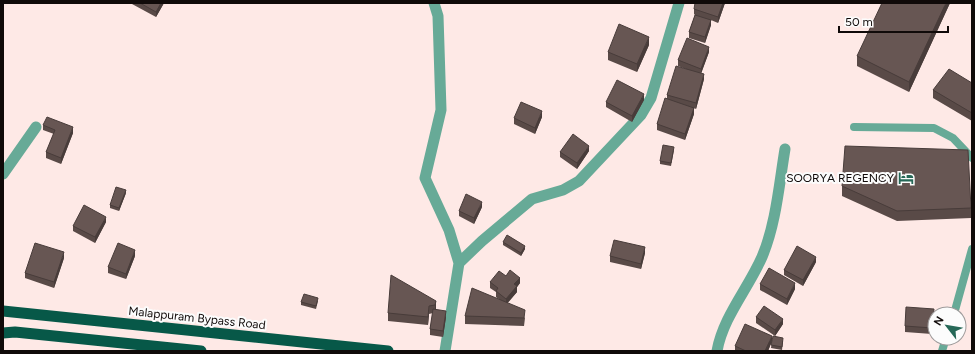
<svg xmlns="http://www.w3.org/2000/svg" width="975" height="354" font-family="Figtree,sans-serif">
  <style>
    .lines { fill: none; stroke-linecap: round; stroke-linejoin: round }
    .service { stroke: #67aa97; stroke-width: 8 }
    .minor { stroke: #67aa97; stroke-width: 11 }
    .trunk { stroke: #075848; stroke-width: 11 }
    .wall { fill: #594a47 }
    .shaded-wall { fill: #483c3a }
    .building { fill: #675653; stroke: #483c3a }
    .labels { text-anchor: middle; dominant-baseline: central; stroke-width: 4; stroke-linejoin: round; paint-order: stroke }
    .poi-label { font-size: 12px; fill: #100a09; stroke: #fcfcfc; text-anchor: end }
    .street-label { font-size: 12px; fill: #100a09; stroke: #fcfcfc }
  </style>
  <rect width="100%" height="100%" fill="#fee9e6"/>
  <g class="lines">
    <path class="service" d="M854,127L934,128L953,138L972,158
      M954,314L972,249
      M942,351L946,338"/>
    <path class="minor" d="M434,3L438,16L441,110L425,178L449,230L459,263L445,351
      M3,174L36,127
      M459,263L482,241L532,199L563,190L579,181L641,115L651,98L679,3
      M717,351C723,317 748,289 762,257C776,224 779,185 785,149"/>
    <path class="trunk" d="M3,311L388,351
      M3,333L15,332L201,351"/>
  </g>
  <path class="wall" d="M132,3H164L156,17L132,4Z
    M725,3L718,23L711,20V25L705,43L689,38V32L695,15L694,14V9Z
    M950,3L909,92L857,66V56Z
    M649,45L637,72L608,60V52Z
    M709,52L701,73L704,79L696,109L694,108V114L685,140L657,130V124L667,99V95L686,69L678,66V60Z
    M972,83V121L933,98V90Z
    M644,100L632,122L606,107V102Z
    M542,117L535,134L514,124V118Z
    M43,125L73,133L61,164L46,158V152L54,134L43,130Z
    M674,150L671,166L660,164V161Z
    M589,151L577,169L560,157V152Z
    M842,186L971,208V218L897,221L842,196Z
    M126,193L119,211L110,208V205Z
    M482,207L474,224L459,216V211Z
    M106,222L95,243L73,231V226Z
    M503,242L525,249L521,256L503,245Z
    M645,253L641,269L610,262V256Z
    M135,256L126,279L108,273V267Z
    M64,258L54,288L25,278V273Z
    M816,262L803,286L784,275V270Z
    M506,276L520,283L517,287V292L507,303L525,318L524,326L465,324V316L500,300L496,297V292L490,288V282Z
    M760,284L795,289L787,305L760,290Z
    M318,301L316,309L301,305V302Z
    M436,301V310L446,317L443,337L430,335V329L433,313L429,314L428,325L388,321V313Z
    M934,315L932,334L905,332V326Z
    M756,317L783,324L775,336L756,323Z
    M772,341H783L782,350L771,348L772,341L768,351H735V346Z"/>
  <path class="shaded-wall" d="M161,3H164L156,17V12Z
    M723,3H725L718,23V17Z
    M946,3H950L909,92V82Z
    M711,20V25L705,43V37Z
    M649,37V45L637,72V64Z
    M709,47V52L701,74V69Z
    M704,74V79L696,109V103Z
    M644,94V100L632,122V116Z
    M694,108V114L685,140V134Z
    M542,111V117L535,134V128Z
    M73,127V133L61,164V158Z
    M589,146V151L577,169V163Z
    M126,190V193L119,211V208Z
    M482,202V207L474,224V218Z
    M106,217V222L95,243V237Z
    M525,246V249L521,256V253Z
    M645,247V253L641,269V264Z
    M135,250V256L126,279V274Z
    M64,252V258L54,288V282Z
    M816,257V262L803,286V280Z
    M520,278V283L517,287V292L506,305V299L514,284Z
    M795,283V289L787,305V299Z
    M436,301V309L435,313V305Z
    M429,306V314L428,325V317Z
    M446,311V317L443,337V331Z
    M783,319V324L775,336V330Z
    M772,336V341L768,351H765Z"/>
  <path class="building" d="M140,3H161L156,12Z
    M695,3H723L718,17L694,9Z
    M882,3H946L909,82L857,56Z
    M695,15L711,20L705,37L689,32Z
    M619,24L649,37L637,64L608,52Z
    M687,38L709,47L701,69L678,60Z
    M676,66L704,74L696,103L667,95Z
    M949,69L972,83V113L933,90Z
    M617,80L644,94L632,116L606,102Z
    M665,98L694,108L685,134L657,124Z
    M521,102L542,111L535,128L514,118Z
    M47,117L73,127L61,158L46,152L55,130L43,125Z
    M573,134L589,146L577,163L560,152Z
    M663,145L674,147L671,163L660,161Z
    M845,146L968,150L971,208L897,211L842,186Z
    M116,187L126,190L119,208L110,205Z
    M466,194L482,202L474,218L459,211Z
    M84,205L106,217L95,237L73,226Z
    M507,235L525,246L521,253L503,242Z
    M614,240L645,247L641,264L610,256Z
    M35,243L64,252L54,282L25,273Z
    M118,243L135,250L126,274L108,267Z
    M797,246L816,257L803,280L784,270Z
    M769,268L795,283L787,299L760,284Z
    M510,270L520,278L514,284L517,286L506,299L496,291L498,288L490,282L499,271L506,276Z
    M391,275L436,301L435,305L429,306L428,317L388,313Z
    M472,288L525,310L524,318L465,316Z
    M304,294L318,298L316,306L301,302Z
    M764,306L783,319L775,330L756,317Z
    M906,307L934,309L932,328L905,326Z
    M433,309L446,311L443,331L430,329Z
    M745,324L772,336L765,351H746L735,346Z
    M773,336L783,338L782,347L771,345Z"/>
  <defs>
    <g id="hotel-bare" transform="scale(1.2)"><path d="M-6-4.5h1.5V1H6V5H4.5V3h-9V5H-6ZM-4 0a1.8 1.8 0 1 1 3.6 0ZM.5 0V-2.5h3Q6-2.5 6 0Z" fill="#266857" stroke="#fcfcfc" stroke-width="2.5" paint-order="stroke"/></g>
  </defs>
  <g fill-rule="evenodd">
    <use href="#hotel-bare" x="906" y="178"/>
  </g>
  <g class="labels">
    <g class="poi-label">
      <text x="894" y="178">SOORYA REGENCY</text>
    </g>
    <g class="street-label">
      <text transform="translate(197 318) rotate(6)">Malappuram Bypass Road</text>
    </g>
  </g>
  <rect width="975" height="354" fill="none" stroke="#100a09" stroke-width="8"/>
  <g transform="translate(947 326) rotate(301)"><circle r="19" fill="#fcfcfc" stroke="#9e9b9b"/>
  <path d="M0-3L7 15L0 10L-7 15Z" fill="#266857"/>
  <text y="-6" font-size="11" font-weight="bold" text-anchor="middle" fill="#100a09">N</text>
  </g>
  <path d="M839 26v6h109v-6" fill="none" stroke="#100a09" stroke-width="2"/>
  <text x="845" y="26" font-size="12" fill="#100a09" stroke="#fcfcfc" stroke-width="3" paint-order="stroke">50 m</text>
</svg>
